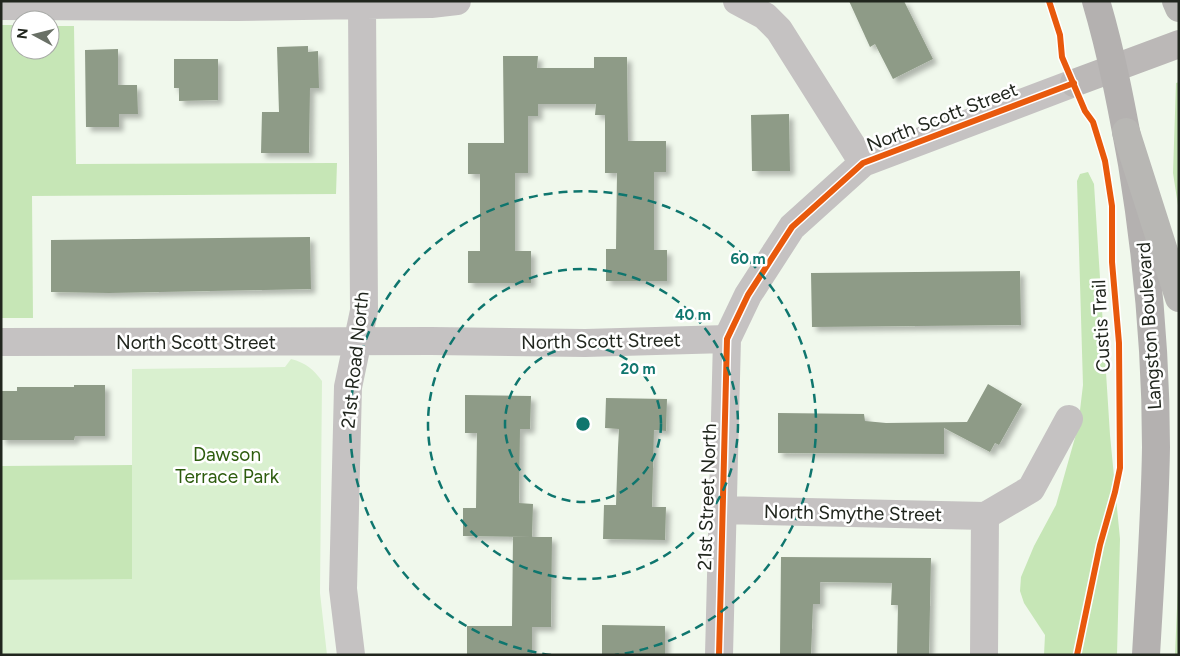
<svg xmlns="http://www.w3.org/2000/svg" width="1180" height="656" font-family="Figtree,sans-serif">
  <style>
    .green { fill: #d9f0cf }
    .forest { fill: #c6e6b6 }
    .building { fill: #8e9b87; filter: url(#shadow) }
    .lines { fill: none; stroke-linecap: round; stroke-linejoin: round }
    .street { stroke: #c5c2c2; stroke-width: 28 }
    .secondary { stroke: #bbb8b7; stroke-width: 28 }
    .primary { stroke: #b4b1b0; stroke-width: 28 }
    .highway { stroke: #b8b7b4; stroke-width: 28 }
    .cycleway-casing { stroke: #fff; stroke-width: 9 }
    .cycleway { stroke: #e8590c; stroke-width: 6 }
    .ring { fill: none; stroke: #0f766e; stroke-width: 2.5; stroke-dasharray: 9 6 }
    .labels { text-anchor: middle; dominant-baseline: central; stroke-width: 5; stroke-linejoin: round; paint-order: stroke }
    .street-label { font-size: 19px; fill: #21261e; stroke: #fff }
    .park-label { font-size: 19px; fill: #2d5c0e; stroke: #fff }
    .centre { fill: #0f766e; stroke: #fff; stroke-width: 2.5 }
    .ring-label { font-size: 15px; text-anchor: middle; font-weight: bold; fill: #0f766e; stroke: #fff; stroke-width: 5; stroke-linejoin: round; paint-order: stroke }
  </style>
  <defs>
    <filter id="shadow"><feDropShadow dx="4.5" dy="4.5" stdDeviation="2.5" flood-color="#0004"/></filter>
  </defs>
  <rect width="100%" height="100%" fill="#f0f8ec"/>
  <path class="green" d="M291,359C306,363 313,369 322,381L320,593L327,655H1V580L132,578V369L285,367Z"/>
  <path class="forest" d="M1,25H20V50H50V26H74L76,164L337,163L336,194L32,196L33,318H1Z
    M1179,82V212L1173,173L1176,83Z
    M1088,172L1094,184L1110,435L1120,539L1117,655H1044L1045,635L1024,603L1020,591L1021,577L1034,546L1056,505L1078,427L1083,385L1077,181L1080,174Z
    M132,465V579L1,580V466Z
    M1179,561V655H1175Z"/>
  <path class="building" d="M849,1H904L933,59L893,79L875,44L870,47Z
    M308,46V52L318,51L319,88H310L309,153H261L262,112H279L277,47Z
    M118,49V85H137L138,114H119V127H86L85,50Z
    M503,56H538L537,68H594V57H627L628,141H666V172H654V250H667V281H606V249H616L617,173H605V115H595L596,104H538V116H528V173H515V251H531V283H468V251H480V174H468V143H504Z
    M174,59H218V100L179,101V88H174Z
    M789,114L790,171H752L751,115Z
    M310,237L311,289L109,293L51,292V240Z
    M1020,271L1021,325L812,327L811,273Z
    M988,384L1022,404L999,445L995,443L990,452L944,428V454L778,453V413L864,414L865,421L886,423L967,422Z
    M74,385H105V436H75L74,440H1V391H17V387H74Z
    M465,395L531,396L530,429H520L519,503L533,504L532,537L463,536V508H476L477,433H465Z
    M606,398L667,399L666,431L654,430L652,507H666L665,540L603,539L604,505H616L618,448L619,429L605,428Z
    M513,537H552L551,627H532V655H467V626H512Z
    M781,557L931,558L929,655H897L898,605H891L892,583L820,582V604H813L811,655H780Z
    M602,625L665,626V655H602Z"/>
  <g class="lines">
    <path class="street" d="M737,1L765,16L779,30L863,163
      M1,6L237,7L431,4L457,1
      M1,342L431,341L585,343L727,339
      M722,510L985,516
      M351,655L343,589L348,387L364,311L362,5
      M719,655L727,339L748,295L792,227L863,163L1074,83
      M984,655L985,516L1031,489L1069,419"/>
    <path class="secondary" d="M1074,83L1179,44"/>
    <path class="primary" d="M1096,1C1112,55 1122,109 1132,164C1147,257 1156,352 1156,447C1155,516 1150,585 1146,655"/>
    <path class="highway" d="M1176,1L1179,8
      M1126,132L1179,298"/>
    <g class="cycleway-casing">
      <path id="cycleway" d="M1049,1L1060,35L1062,57L1085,111L1093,122L1105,161L1112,206V262L1119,343L1120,468L1115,492L1100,545L1077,655
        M719,655L727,339L748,295L792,227L863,163L1074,83"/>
    </g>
    <use href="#cycleway" class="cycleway"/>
  </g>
  <g class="ring">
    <circle cx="583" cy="424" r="78"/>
    <circle cx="583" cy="424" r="155"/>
    <path d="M551 655A233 233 0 1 1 615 655"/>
  </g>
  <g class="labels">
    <g class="street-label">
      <text transform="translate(942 117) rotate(-21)">North Scott Street</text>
      <text transform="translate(1101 326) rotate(-93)">Custis Trail</text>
      <text transform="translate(1149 326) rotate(-94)">Langston Boulevard</text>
      <text transform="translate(601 341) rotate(-1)">North Scott Street</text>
      <text x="196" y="342">North Scott Street</text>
      <text transform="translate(355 360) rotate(-84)">21st Road North</text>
      <text transform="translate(707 497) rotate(-88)">21st Street North</text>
      <text transform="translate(853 513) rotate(1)">North Smythe Street</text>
    </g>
    <g class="park-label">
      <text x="227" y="454">Dawson<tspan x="227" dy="22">Terrace Park</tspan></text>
    </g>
  </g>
  <circle cx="583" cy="424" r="8" class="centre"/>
  <g class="ring-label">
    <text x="748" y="264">60 m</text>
    <text x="693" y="320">40 m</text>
    <text x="638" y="374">20 m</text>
  </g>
  <rect width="1180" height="656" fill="none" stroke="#21261e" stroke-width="5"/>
  <g transform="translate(35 35) rotate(277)"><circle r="24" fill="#ffffff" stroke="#a6a8a5"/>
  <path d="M0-4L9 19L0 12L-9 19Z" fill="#697066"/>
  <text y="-8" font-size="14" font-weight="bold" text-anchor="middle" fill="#21261e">N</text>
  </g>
</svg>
